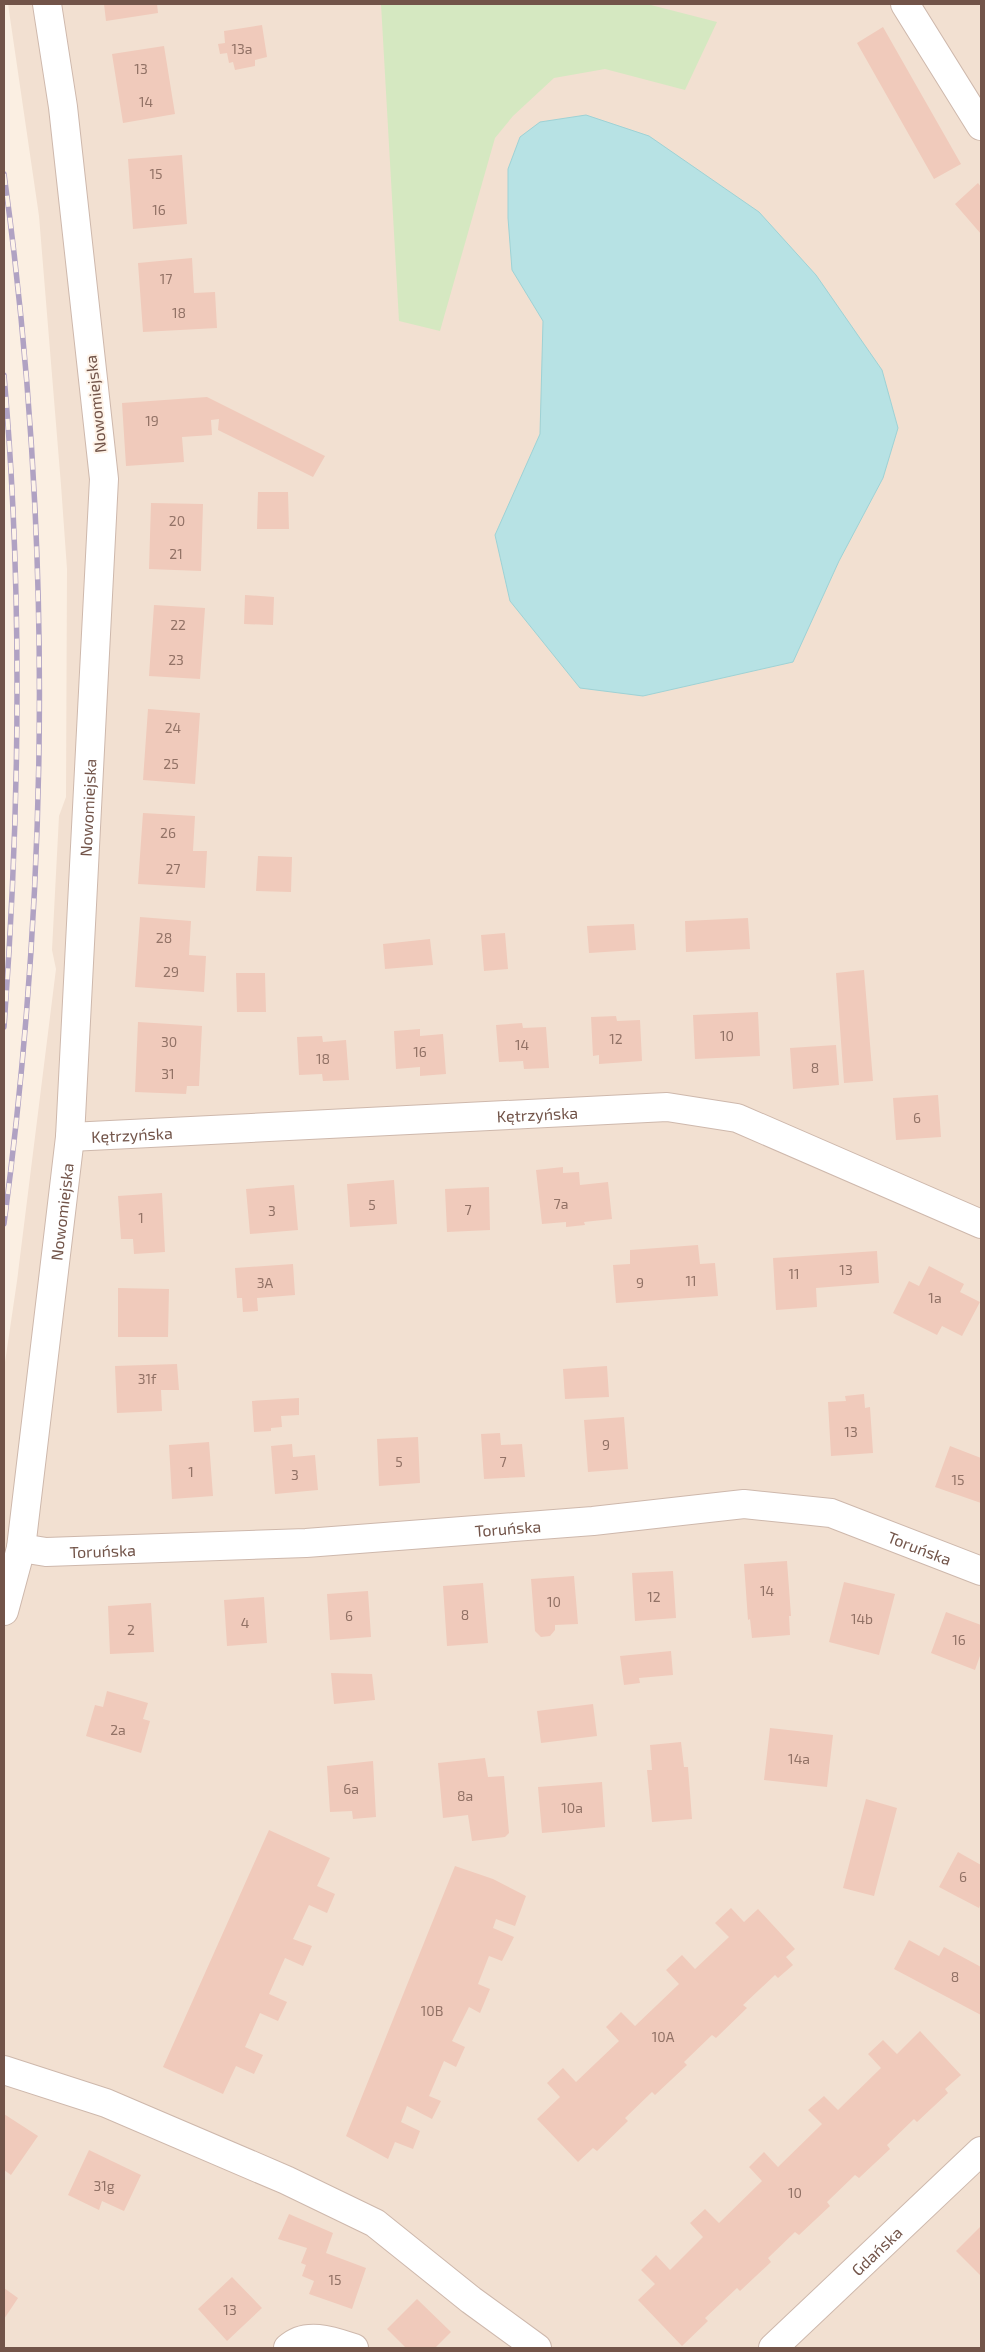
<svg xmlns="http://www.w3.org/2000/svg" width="985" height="2352" font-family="'Exo 2',sans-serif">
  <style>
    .residential { fill: #f2e0d1 }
    .green { fill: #d5e8c1 }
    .water { fill: #b7e2e4; stroke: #9ed2d5 }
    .building { fill: #f0cabb }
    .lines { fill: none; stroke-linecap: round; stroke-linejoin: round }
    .minor-casing { stroke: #ceb8ac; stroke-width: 30 }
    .minor { stroke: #fff; stroke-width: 28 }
    .rail-casing { stroke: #b0a2c3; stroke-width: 5.5 }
    .rail { stroke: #fef3e8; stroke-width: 4; stroke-dasharray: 11; stroke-linecap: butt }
    .labels { text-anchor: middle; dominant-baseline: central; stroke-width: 4; stroke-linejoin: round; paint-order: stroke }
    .number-label { font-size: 14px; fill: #927266 }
    .street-label { font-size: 16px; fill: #725449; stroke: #fef3e8 }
  </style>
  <rect width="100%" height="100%" fill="#fbefe2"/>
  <path class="residential" d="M8,4H981V2348H4V1369L17,1281L56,969L52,950L59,816L66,797L67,569L61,485L39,216Z"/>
  <path class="green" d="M381,4H647L717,22L685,90L605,69L554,78L513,116L495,138L440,331L399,321Z"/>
  <path class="water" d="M586,115L649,136L759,212L816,275L882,370L898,428L883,478L839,561L793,662L643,696L580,688L510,601L495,535L540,434L543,321L512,270L508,218V169L520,137L540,122Z"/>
  <path class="building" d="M104,4H157L158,13L106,21Z
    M262,25L267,57L255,60V66L235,70L233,62L229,63L227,53L220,54L218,44L225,43L224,31Z
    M883,27L961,164L934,179L857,43Z
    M164,46L175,114L123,123L112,54Z
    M182,155L187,224L133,229L128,159Z
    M978,183L981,187V234L955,204Z
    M192,258L194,293L215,292L217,328L143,332L138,263Z
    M207,397L325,456L313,477L218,430L219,419L211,420L212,435L182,437L184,462L126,466L122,403Z
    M258,492H288L289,529H257Z
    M151,503L203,504L201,571L149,569Z
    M245,595L274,597L273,625L244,624Z
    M154,605L205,608L200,679L149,676Z
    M148,709L200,713L195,784L143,780Z
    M143,813L195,816L193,851H207L205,888L138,884Z
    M258,856L292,857L291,892L256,891Z
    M140,917L191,921L189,955L206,956L204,992L135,987Z
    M748,918L750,949L686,952L685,921Z
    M634,924L636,950L589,953L587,926Z
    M505,933L508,969L484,971L481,935Z
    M430,939L433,965L385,969L383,944Z
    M864,970L873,1081L844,1083L836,973Z
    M236,973H265L266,1012H237Z
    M758,1012L760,1056L695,1059L693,1015Z
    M616,1016L617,1021L640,1020L642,1061L599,1064V1055L593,1056L591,1017Z
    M138,1022L202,1026L199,1086H187L186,1094L135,1092Z
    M522,1023L523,1028L546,1027L549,1068L524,1069L523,1061L499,1062L496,1025Z
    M420,1029V1036L443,1034L446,1074L420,1076V1067L396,1069L394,1031Z
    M322,1036L323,1042L346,1040L349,1080L323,1081L322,1074L299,1075L297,1037Z
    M836,1045L839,1085L793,1089L790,1048Z
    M938,1095L941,1137L896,1140L893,1098Z
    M563,1167V1173L579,1172L580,1185L608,1182L612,1219L584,1222L585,1225L566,1227V1222L542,1224L536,1170Z
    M394,1180L397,1224L350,1227L347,1184Z
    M294,1185L298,1230L250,1234L246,1189Z
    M489,1187L490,1230L447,1232L445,1189Z
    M162,1193L165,1252L134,1254L133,1239H121L118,1196Z
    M698,1245L700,1264L715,1263L718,1296L616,1303L613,1265L630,1264V1250Z
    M877,1251L879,1283L816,1288L817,1307L776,1310L773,1258Z
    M293,1264L295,1295L257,1298L258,1311L243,1312L242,1298H237L235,1268Z
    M929,1266L964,1284L960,1292L980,1302L962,1336L942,1326L937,1335L893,1313L909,1281L919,1286Z
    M118,1288L169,1289L168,1337H118Z
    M177,1364L179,1390H161L162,1411L117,1413L115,1366Z
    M607,1366L609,1397L565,1399L563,1369Z
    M864,1394L865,1408L870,1407L873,1453L831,1456L828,1402L846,1401L845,1396Z
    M299,1398V1415L281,1416L282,1427L271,1428V1431L254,1432L252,1401Z
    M624,1417L628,1469L588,1472L584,1420Z
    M500,1433L501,1445L522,1444L525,1477L484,1479L481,1434Z
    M418,1437L420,1483L379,1486L377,1439Z
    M209,1442L213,1496L172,1499L169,1445Z
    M292,1444L293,1457L315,1455L318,1490L275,1494L271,1446Z
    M950,1446L981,1458V1503L935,1487Z
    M787,1561L791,1616H789L790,1635L752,1638L750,1619L748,1620L744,1564Z
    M673,1571L676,1618L635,1621L632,1573Z
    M574,1576L578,1624L555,1625V1630L550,1636L541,1637L535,1631L531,1579Z
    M844,1582L895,1594L879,1655L829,1642Z
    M483,1583L488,1643L447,1646L443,1586Z
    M368,1591L371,1637L330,1640L327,1594Z
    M264,1597L267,1643L227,1646L224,1600Z
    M151,1603L154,1652L110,1654L108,1606Z
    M946,1612L981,1625V1653L975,1670L931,1653Z
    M671,1651L673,1675L639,1678L640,1683L624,1685L620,1656Z
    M331,1673L372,1674L375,1700L334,1704Z
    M107,1691L148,1703L143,1719L150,1721L141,1753L86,1736L95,1705L103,1707Z
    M593,1704L597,1736L541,1743L537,1711Z
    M770,1728L833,1735L827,1787L764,1780Z
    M681,1742L684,1767H688L692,1819L652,1822L647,1770H652L650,1745Z
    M485,1758L488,1777L504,1776L509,1833L505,1837L472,1841L468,1815L443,1818L438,1763Z
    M373,1761L376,1817L353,1819L352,1811L330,1812L327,1766Z
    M602,1782L605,1827L542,1833L538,1787Z
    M866,1799L897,1808L874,1896L843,1888Z
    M269,1830L330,1858L317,1886L335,1894L327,1913L309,1905L293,1939L312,1946L303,1966L285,1958L269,1994L287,2002L278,2021L260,2013L245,2047L263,2055L254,2074L236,2066L223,2094L163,2067Z
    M958,1852L981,1865V1903L979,1908L939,1887Z
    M455,1866L493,1879L526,1896L515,1926L496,1919L493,1928L514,1937L502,1961L489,1956L478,1984L490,1989L480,2013L469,2007L452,2041L465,2047L456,2067L444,2061L429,2096L441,2101L432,2119L407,2106L401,2122L420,2131L413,2149L395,2142L388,2159L346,2136Z
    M731,1908L744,1922L758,1909L795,1949L786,1957L793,1965L778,1978L775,1975L743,2005L747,2008L716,2038L712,2035L684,2062L687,2065L655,2095L652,2092L625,2118L628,2121L597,2151L593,2148L578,2162L537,2119L560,2097L547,2083L563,2068L576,2082L619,2041L606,2027L621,2012L635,2026L679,1984L666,1970L682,1955L695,1969L729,1937L715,1923Z
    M909,1940L939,1956L944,1947L981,1967V2015L894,1969Z
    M920,2031L961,2075L945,2089L948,2093L917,2122L914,2119L887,2145L890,2149L859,2178L855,2175L827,2202L830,2206L799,2235L795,2232L768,2258L771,2262L740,2291L737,2288L705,2318L708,2321L682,2346L638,2300L655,2284L641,2270L656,2255L670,2270L703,2237L690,2223L705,2209L719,2223L762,2181L749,2167L764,2152L778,2167L822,2124L808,2110L824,2096L838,2110L881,2068L868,2054L883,2040L897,2054Z
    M4,2114L38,2136L11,2175L4,2170Z
    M89,2150L141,2175L124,2211L102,2201L99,2210L68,2195Z
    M289,2214L333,2233L326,2253L366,2268L352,2309L309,2294L314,2281L302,2276L306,2265L301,2263L307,2248L278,2239Z
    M981,2226V2276L956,2251Z
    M232,2277L262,2308L227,2341L198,2309Z
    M4,2288L18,2298L4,2319Z
    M417,2299L451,2332L435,2348H406L387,2329Z"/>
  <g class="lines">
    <g class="minor-casing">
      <g id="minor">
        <path d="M905,4L981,126"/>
        <path id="s1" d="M70,1137L667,1107L737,1118L981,1224"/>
        <path id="s2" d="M21,1548L46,1552L306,1543L593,1521L744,1504L831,1513L981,1571"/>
        <path id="s3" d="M4,1611L21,1548L70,1137L104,479L63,107L47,4"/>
        <path d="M4,2070L106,2103L286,2180L375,2223L471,2300L537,2348"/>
        <path d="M288,2348C306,2331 333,2341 354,2348"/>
        <path id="s4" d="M773,2348L981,2151"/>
      </g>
    </g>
    <use href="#minor" class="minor"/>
    <g class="rail-casing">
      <path id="rail" d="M4,174C52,522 50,876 4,1224
        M4,375C23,592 20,810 4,1027"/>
    </g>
    <use href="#rail" class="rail"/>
  </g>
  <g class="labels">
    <g class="number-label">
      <text x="242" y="48">13a</text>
      <text x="141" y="68">13</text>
      <text x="146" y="101">14</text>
      <text x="156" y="173">15</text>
      <text x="159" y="209">16</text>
      <text x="166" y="278">17</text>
      <text x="179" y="312">18</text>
      <text x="152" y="420">19</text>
      <text x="177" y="520">20</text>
      <text x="176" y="553">21</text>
      <text x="178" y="624">22</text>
      <text x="176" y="659">23</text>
      <text x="173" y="727">24</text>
      <text x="171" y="763">25</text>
      <text x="168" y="832">26</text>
      <text x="173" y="868">27</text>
      <text x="164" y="937">28</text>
      <text x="171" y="971">29</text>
      <text x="727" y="1035">10</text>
      <text x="616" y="1038">12</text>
      <text x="169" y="1041">30</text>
      <text x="522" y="1044">14</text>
      <text x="420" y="1051">16</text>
      <text x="323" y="1058">18</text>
      <text x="815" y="1067">8</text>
      <text x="168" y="1073">31</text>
      <text x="917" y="1117">6</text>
      <text x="561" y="1203">7a</text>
      <text x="372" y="1204">5</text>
      <text x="468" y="1209">7</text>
      <text x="272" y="1210">3</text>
      <text x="141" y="1217">1</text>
      <text x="846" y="1269">13</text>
      <text x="794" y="1273">11</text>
      <text x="691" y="1280">11</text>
      <text x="265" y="1282">3A</text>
      <text x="640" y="1282">9</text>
      <text x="935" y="1297">1a</text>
      <text x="147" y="1378">31f</text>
      <text x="851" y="1431">13</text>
      <text x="606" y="1444">9</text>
      <text x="399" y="1461">5</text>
      <text x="503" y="1461">7</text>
      <text x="191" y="1471">1</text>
      <text x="295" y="1474">3</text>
      <text x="958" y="1479">15</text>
      <text x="767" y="1590">14</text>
      <text x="654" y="1596">12</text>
      <text x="554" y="1601">10</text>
      <text x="465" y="1614">8</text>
      <text x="349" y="1615">6</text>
      <text x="862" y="1618">14b</text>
      <text x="245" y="1622">4</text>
      <text x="131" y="1629">2</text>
      <text x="959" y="1639">16</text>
      <text x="118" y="1729">2a</text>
      <text x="799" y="1758">14a</text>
      <text x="351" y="1788">6a</text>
      <text x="465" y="1795">8a</text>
      <text x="572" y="1807">10a</text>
      <text x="963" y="1876">6</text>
      <text x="955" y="1976">8</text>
      <text x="432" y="2010">10B</text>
      <text x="663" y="2036">10A</text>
      <text x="104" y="2185">31g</text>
      <text x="795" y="2192">10</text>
      <text x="335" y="2279">15</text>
      <text x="230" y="2309">13</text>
    </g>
    <g class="street-label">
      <text transform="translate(95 404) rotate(-96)">Nowomiejska</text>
      <text stroke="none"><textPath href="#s3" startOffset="809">Nowomiejska</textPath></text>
      <text stroke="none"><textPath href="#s1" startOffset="468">Kętrzyńska</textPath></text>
      <text stroke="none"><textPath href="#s1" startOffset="62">Kętrzyńska</textPath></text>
      <text stroke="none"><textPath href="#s3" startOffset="404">Nowomiejska</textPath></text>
      <text stroke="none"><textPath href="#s2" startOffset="488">Toruńska</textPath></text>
      <text stroke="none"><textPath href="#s2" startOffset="908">Toruńska</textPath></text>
      <text stroke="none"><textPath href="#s2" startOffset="82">Toruńska</textPath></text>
      <text stroke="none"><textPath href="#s4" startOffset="142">Gdańska</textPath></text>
    </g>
  </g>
  <rect width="985" height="2352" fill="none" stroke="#725449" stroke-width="10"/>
</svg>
